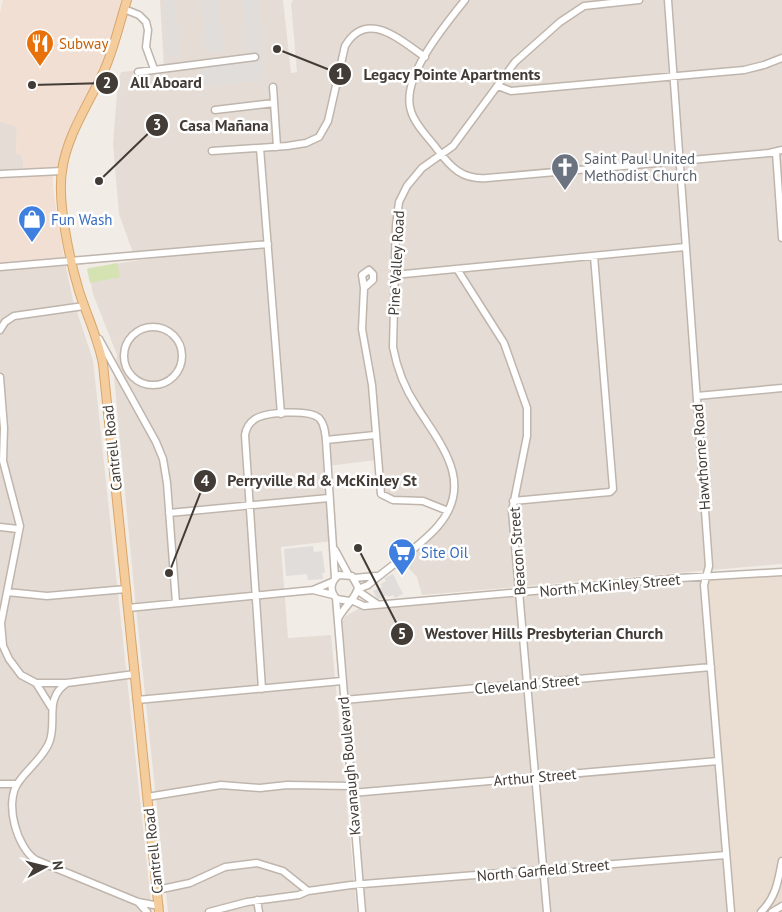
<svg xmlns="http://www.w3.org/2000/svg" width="782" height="912" font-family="'PT Sans',sans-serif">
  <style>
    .residential { fill: #e5ddd5 }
    .commercial { fill: #f2dfd3 }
    .education { fill: #e9ded1 }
    .green { fill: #d5e2b2 }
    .parking { fill: #e0dddb }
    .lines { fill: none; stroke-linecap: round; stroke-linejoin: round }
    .minor-casing { stroke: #bfb5ac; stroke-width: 9 }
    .major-casing { stroke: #d8a66d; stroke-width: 10 }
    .minor { stroke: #fff; stroke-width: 6 }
    .major { stroke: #f5cc9b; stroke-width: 8 }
    .labels { text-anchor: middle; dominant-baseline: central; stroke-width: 5; stroke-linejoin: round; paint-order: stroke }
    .food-label { font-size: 15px; fill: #c56008; stroke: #fff; text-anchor: start }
    .worship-label { font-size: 15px; fill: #5b616d; stroke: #fff; text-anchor: start }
    .shop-label { font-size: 15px; fill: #366cbe; stroke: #fff; text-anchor: start }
    .street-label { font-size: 15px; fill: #433c36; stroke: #fff }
    .leader { fill: none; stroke: #433c36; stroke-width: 2 }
    .callout-dot { fill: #433c36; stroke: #fff; stroke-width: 2 }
    .mark-label { font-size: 15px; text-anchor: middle; font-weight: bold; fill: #fff }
    .callout-label { font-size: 16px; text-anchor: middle; font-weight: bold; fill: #433c36; stroke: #fff; stroke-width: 5; stroke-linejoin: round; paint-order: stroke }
  </style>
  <rect width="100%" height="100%" fill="#f1ece6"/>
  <path class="residential" d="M160,0H283L291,73L297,72L291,4L293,0H782V564L422,595L417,577L402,561L433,537L447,511L436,505L384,497L377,460L327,466L333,541L281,547L288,638L331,635L357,912H168L137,618L114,378L117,355L93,294L88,268L220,248L219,244L133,253L119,214L113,144L118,81L121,72L164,68Z
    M0,121L17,126L16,153L22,155L24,168L0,170Z
    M64,258L73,300L93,360L152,912H0V264Z
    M708,577L731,912H362L338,627L346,616L358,609L374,605Z"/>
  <path class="commercial" d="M3,0H127L96,85L62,171L27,172L24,168L22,155L16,153L17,127L0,121V13Z
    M53,174V188L64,258L0,264V179Z"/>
  <path class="education" d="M782,572V912H731L705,581L708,577Z"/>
  <path class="green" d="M117,263L120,277L90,283L87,269Z"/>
  <path class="parking" d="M163,0L174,1L180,56L168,57Z
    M201,0H218L223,51L207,53Z
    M242,0H259L264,76H260V81L203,86L200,60L249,55L251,51V48H247Z
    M313,546L314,552L322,551L325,573H322L323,579L308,580L307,574L286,576L284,549Z
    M393,574L403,594L395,598L393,595L388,597L387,595L378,600L373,591L382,587L381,584L386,581L384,578Z"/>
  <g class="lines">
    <g class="minor-casing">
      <path id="minor" d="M465,0C445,25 400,78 411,111C415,125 429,138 437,149C451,168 463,180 487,178L769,153L782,150
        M668,0L709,566L704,585L707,622L731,912
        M124,9L139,15L146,22L148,30L146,47L154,69
        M138,72L255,57
        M498,86L511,91L744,70L764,65L782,58
        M273,87L277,147
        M215,110L274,103
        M260,148L281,414
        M212,151L287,146L306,143L319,137L328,121L345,46C367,8 401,41 425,57
        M776,152L782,238
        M0,174L62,171
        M0,267L268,244
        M457,269L504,343L527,408V436L512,511L547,912
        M369,270L373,274V280L364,288L362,275Z
        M394,275L685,247
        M364,288L362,329L372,385L381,494L393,500L423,501L448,511
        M124 356a29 29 0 1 1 58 0a29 29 0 1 1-58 0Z
        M0,330L5,322L14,316L84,306
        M99,339L156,442L163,459L167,483L176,603
        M0,377L4,428L3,461L20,526L1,623L3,646L9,659L21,675L36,683H67L135,674
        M697,396L782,388
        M326,440L375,435
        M513,501L610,492L613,489L594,256
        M169,513L329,498
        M0,527L18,529
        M335,550L348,574
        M354,578L376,576
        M358,589L368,585C390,566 420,547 438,526C475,483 441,445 417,407C405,389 397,369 393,347L396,226L399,202L407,186L422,168L453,146L515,62L560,22L584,6L639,0
        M313,590L333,595
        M358,591L377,604
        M7,592L47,596L126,589
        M336,598L362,912
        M351,600L364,606L680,578L782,572
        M128,608L313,590L332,582
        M338,619C343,607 357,598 358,587L352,576L339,575C330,582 329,591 337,599L349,601
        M36,683L51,707
        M67,683C43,699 58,722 49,743C42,759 27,769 18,783C4,803 17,848 36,860L138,902L159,906
        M262,689L245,435C246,428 249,423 255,419C266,412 309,409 319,418C325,424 325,433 326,440L335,578
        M137,700L342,681
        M344,700L711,667
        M0,784H17
        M352,793L718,761
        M147,797L221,785L260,788L287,785L351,786
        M157,890L190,883L225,867L257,863L283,871L308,891
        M257,900L259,912
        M138,902L147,912
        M209,912L247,902L299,895L308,891L351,885L726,855
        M761,912C776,897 778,882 782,861
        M772,912L782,906"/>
    </g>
    <g class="major-casing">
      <path id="major" d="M127,0C119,24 114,50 103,73C89,103 66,137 62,171C57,202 70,261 79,291C87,316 98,338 103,364L159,912"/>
    </g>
    <use href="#minor" class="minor"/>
    <use href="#major" class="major"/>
  </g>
  <defs>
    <g id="restaurant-pin" transform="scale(1.4375)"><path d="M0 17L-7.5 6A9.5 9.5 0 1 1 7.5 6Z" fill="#e8710a" stroke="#fff"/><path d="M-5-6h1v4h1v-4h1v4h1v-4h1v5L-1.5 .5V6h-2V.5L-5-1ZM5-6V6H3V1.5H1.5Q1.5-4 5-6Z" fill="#fff"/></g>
    <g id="church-pin" transform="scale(1.4375)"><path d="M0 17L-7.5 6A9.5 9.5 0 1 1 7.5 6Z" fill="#6b7280" stroke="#fff"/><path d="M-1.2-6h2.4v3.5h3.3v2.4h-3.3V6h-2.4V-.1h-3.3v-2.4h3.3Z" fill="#fff"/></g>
    <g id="shop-pin" transform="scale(1.4375)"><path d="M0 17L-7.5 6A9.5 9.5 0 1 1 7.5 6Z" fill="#3f7fe0" stroke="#fff"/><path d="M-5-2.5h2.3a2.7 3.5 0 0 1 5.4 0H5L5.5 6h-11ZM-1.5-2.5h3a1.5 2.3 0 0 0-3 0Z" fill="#fff"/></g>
    <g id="supermarket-pin" transform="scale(1.4375)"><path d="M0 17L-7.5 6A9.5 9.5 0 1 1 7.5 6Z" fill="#3f7fe0" stroke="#fff"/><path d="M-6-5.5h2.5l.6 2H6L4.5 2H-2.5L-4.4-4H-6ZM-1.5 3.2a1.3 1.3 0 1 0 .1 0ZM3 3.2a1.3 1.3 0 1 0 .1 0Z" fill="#fff"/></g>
  </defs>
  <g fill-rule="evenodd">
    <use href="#restaurant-pin" x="40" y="43"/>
    <use href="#church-pin" x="565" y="167"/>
    <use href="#shop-pin" x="32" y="219"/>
    <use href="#supermarket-pin" x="402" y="552"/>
  </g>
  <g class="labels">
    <g class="food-label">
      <text x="59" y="43">Subway</text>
    </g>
    <g class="worship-label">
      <text x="584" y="158">Saint Paul United<tspan x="584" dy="17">Methodist Church</tspan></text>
    </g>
    <g class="shop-label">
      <text x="51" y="219">Fun Wash</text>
      <text x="421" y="552">Site Oil</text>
    </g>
    <g class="street-label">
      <text transform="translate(396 263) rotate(-87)">Pine Valley Road</text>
      <text transform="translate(112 448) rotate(-96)">Cantrell Road</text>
      <text transform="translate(701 457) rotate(-94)">Hawthorne Road</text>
      <text transform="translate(517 551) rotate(-94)">Beacon Street</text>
      <text transform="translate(610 585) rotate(-5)">North McKinley Street</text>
      <text transform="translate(527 684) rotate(-5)">Cleveland Street</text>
      <text transform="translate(349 766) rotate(-95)">Kavanaugh Boulevard</text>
      <text transform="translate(535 777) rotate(-5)">Arthur Street</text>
      <text transform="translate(153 851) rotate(-96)">Cantrell Road</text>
      <text transform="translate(543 870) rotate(-5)">North Garfield Street</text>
    </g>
  </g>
  <path class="leader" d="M277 49L340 74M32 85L107 83M99 181L157 125M169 573L205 481M358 548L402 634"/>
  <g class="callout-dot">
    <circle cx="277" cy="49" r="5"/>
    <circle cx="32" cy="85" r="5"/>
    <circle cx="99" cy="181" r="5"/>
    <circle cx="169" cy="573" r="5"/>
    <circle cx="358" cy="548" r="5"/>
    <circle cx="340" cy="74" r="12"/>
    <circle cx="107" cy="83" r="12"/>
    <circle cx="157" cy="125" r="12"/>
    <circle cx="205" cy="481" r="12"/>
    <circle cx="402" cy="634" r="12"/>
  </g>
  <g class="mark-label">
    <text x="340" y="79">1</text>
    <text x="107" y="88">2</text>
    <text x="157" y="130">3</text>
    <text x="205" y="486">4</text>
    <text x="402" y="639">5</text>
  </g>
  <g class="callout-label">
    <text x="452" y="80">Legacy Pointe Apartments</text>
    <text x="166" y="88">All Aboard</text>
    <text x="224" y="131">Casa Mañana</text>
    <text x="322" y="486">Perryville Rd &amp; McKinley St</text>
    <text x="544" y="639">Westover Hills Presbyterian Church</text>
  </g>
  <g transform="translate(45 867) rotate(83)" stroke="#ffffff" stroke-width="4" paint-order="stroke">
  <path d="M0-4L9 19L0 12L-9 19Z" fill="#433c36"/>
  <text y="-8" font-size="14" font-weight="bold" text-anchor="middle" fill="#433c36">N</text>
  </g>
</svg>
